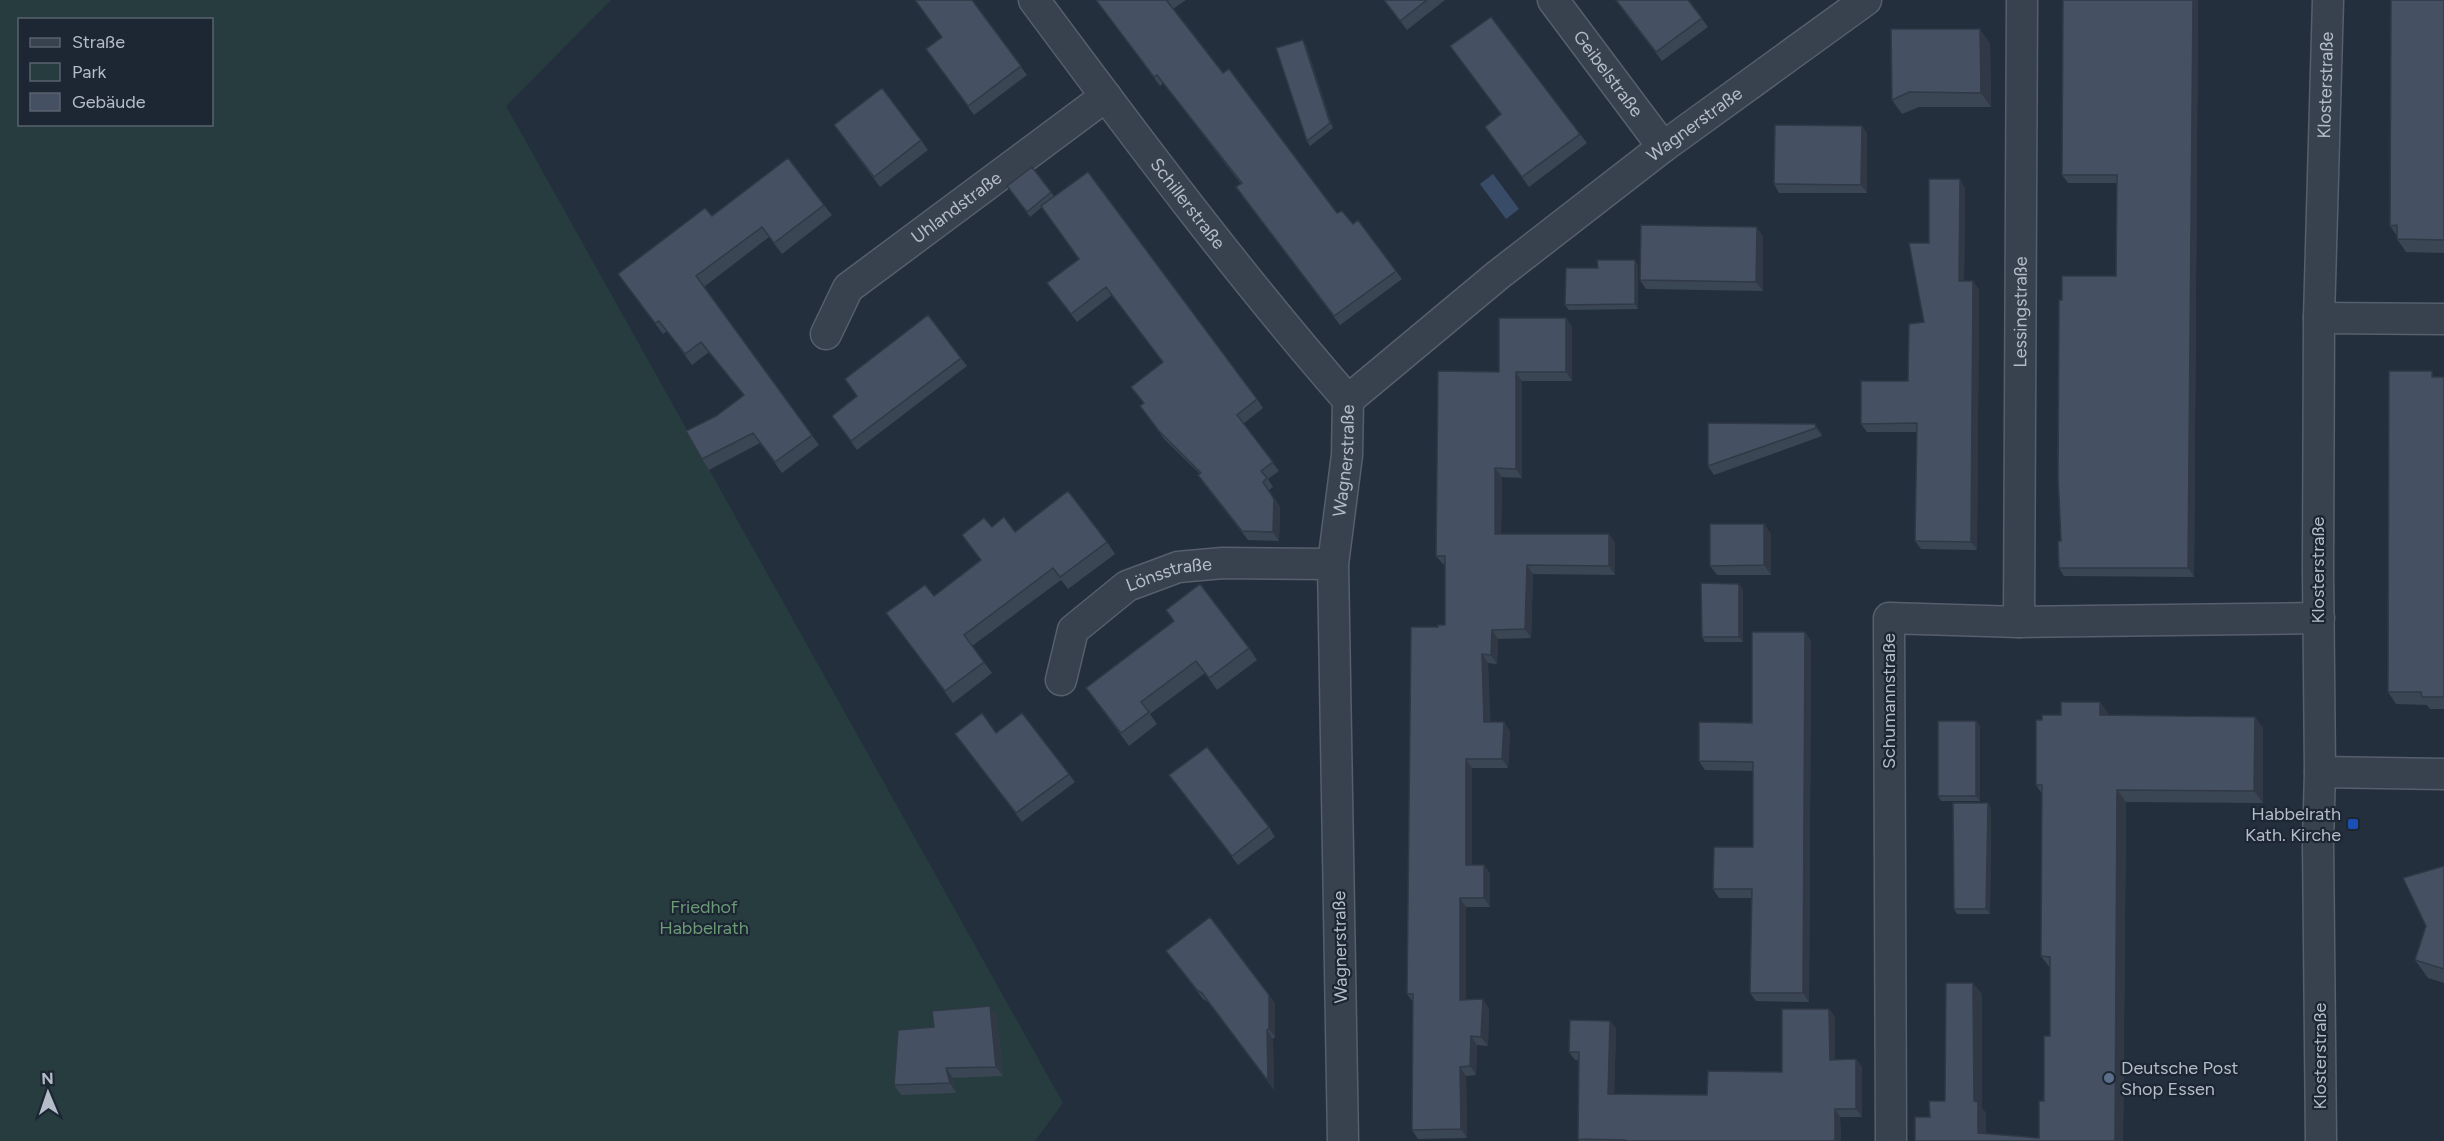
<svg xmlns="http://www.w3.org/2000/svg" width="2444" height="1141" font-family="Figtree,sans-serif">
  <style>
    .green { fill: #263c3f; fill-rule: evenodd }
    .water { fill: #394c67 }
    .lines { fill: none; stroke-linecap: round; stroke-linejoin: round }
    .minor-casing { stroke: #565f6c; stroke-width: 33 }
    .minor { stroke: #38414e; stroke-width: 30 }
    .wall { fill: #3b4654 }
    .shaded-wall { fill: #303945 }
    .building { fill: #455162; stroke: #303945; stroke-width: 1.5 }
    .transit-dot { fill: #1a4fb4; stroke: #1d2633; stroke-width: 2 }
    .service-dot { fill: #5c6f8a; stroke: #1d2633; stroke-width: 2 }
    .labels { text-anchor: middle; dominant-baseline: central; stroke-width: 4.5; stroke-linejoin: round; paint-order: stroke }
    .street-label { font-size: 18px; fill: #b4bcc9; stroke: #1d2633 }
    .poi-label { font-size: 18px; fill: #b4bcc9; stroke: #1d2633; text-anchor: end }
    .park-label { font-size: 18px; fill: #6b9a76; stroke: #1d2633 }
  </style>
  <rect width="100%" height="100%" fill="#242f3e"/>
  <path class="green" d="M0,0H611L506,106L1063,1103L1035,1141H0ZM20,20H212V124H20Z"/>
  <path class="water" d="M1493,174L1519,209L1506,219L1480,184Z"/>
  <g class="lines">
    <g class="minor-casing">
      <g id="minor">
        <path id="s1" d="M1034,0C1135,136 1237,273 1348,400"/>
        <path id="s2" d="M1553,0L1663,147"/>
        <path d="M2319,318L2444,319"/>
        <path id="s3" d="M826,334L848,288L1106,96"/>
        <path id="s4" d="M2019,622L2022,0"/>
        <path id="s5" d="M1061,680L1073,630L1127,586L1178,567L1223,563L1333,564"/>
        <path d="M2320,772L2444,774"/>
        <path id="s6" d="M1343,1141L1333,564L1347,455L1348,400L1498,275L1663,147L1866,0"/>
        <path d="M1891,1141L1889,618L2019,622L2319,618"/>
        <path id="s7" d="M2321,1141L2318,842L2320,772L2318,572L2319,318L2328,0"/>
      </g>
    </g>
    <use href="#minor" class="minor"/>
  </g>
  <path class="wall" d="M972,0L1027,75L974,115L926,49L942,37Z
    M1096,0H1186L1173,9L1223,73L1337,213L1396,271L1402,279L1340,325L1242,196L1241,184L1163,83L1160,86Z
    M1384,0H1445L1407,30Z
    M1615,0H1688L1708,27L1662,61Z
    M2063,0H2198L2194,577L2064,576L2059,568L2061,541L2062,300L2116,276L2117,183H2068L2062,175Z
    M2444,0V253L2406,252L2397,239V236L2390,226Z
    M1990,43L1991,107H1919L1902,114L1892,100Z
    M1306,45L1333,128L1310,146L1307,141Z
    M1862,126L1867,134V193H1779L1774,184Z
    M1485,127L1580,134L1587,143L1529,187Z
    M841,135L921,140L928,150L880,187Z
    M1032,167L1054,196L1257,399L1263,408L1243,424L1279,471L1268,479L1273,487L1269,490L1280,507L1279,541L1248,540L1204,484L1198,475L1200,474L1165,440L1140,406L1144,403L1131,387L1163,362L1112,295L1077,322L1047,283L1079,259L1042,207L1030,217L1007,186Z
    M1965,188L1964,281L1979,289L1977,550L1921,549L1915,541L1917,432H1867L1861,424L1908,381L1924,322L1929,243Z
    M824,205L832,215L782,254L769,237L704,287L819,445L782,473L760,443L709,470L702,459L716,416L744,396L709,352L692,365L667,331L663,334L625,284L712,216Z
    M1763,236V291L1646,289L1640,280Z
    M1638,265V309L1569,310L1565,305L1598,268Z
    M1566,318L1572,327V381H1522V478L1502,477L1501,534H1609L1615,543V575L1533,574L1531,638L1498,639L1497,664L1488,663L1490,722L1510,731L1508,768H1472V865L1490,873V907H1466V1000L1489,1008L1488,1046L1477,1045L1476,1075L1466,1076L1467,1138L1418,1139L1412,1130L1413,1002L1407,994L1438,627L1445,625V565L1443,564L1436,556L1499,372Z
    M961,358L967,366L857,450L832,416Z
    M2436,377H2444V709H2430L2427,705L2396,704L2388,692Z
    M1815,424L1821,433L1822,436L1714,475L1708,466Z
    M1764,524L1771,534V575H1717L1710,566Z
    M992,527L1015,532L1107,542L1115,554L1068,589L1061,580L972,646L992,673L953,703L886,613L934,596L980,560Z
    M1743,589V642H1705L1702,637Z
    M1166,610L1249,648L1257,660L1217,690L1205,673L1150,714L1157,724L1129,746L1086,688L1174,621Z
    M1805,632L1811,641L1809,1002L1756,1001L1750,993L1752,898H1719L1713,889L1753,847V771L1705,770L1699,761L1752,723Z
    M2100,702L2108,714V715L2255,717L2263,728V803L2126,802L2123,1141H1915L1930,1117L1945,1101L1982,994V1108L1986,1113V1134L2039,1138L2050,1036V968L2041,956L2042,794L2036,785L2042,720L2061,715Z
    M1976,721L1980,726V801H1941L1938,796Z
    M955,734L1069,774L1075,782L1022,822Z
    M1169,775L1269,827L1275,837L1238,865Z
    M1991,808L1990,914H1957L1954,909Z
    M2444,866V983L2428,978L2415,960Z
    M1166,951L1275,1003V1037L1273,1039L1274,1090L1208,1002L1203,999Z
    M1829,1009L1835,1017V1060L1856,1059L1862,1067V1117H1840L1841,1141H1579L1578,1139V1060H1575L1569,1052L1610,1021L1616,1029L1614,1094L1707,1095L1782,1072Z
    M997,1016L1003,1076L953,1078L956,1093L901,1095L894,1085L934,1027Z"/>
  <path class="shaded-wall" d="M2193,0H2198L2194,577L2188,568Z
    M1980,29L1990,43L1991,107L1981,93Z
    M1303,40L1306,45L1333,128L1330,123Z
    M1862,126L1867,134V193L1861,185Z
    M1960,179L1965,188L1964,289L1959,281Z
    M1757,227L1763,236V291L1756,282Z
    M1635,260L1638,265V309L1635,304Z
    M1973,281L1979,289L1977,550L1971,542Z
    M1566,318L1572,327V381L1566,372Z
    M1516,372L1522,381V478L1516,469Z
    M1815,424L1821,433L1822,436L1816,428Z
    M1495,468L1502,477L1501,543L1495,534Z
    M1263,482L1280,507L1279,541L1273,532Z
    M1764,524L1771,534V575L1764,565Z
    M1609,534L1615,543V575L1609,566Z
    M1527,565L1533,574L1531,638L1525,629Z
    M1739,584L1743,589V642L1739,637Z
    M1492,630L1498,639L1497,664L1491,655Z
    M1805,632L1811,641L1809,1002L1803,993Z
    M1482,654L1488,663L1491,731L1484,722Z
    M2100,702L2108,714V727L2100,715Z
    M2255,717L2263,728V803L2254,791Z
    M1976,721L1980,726V801L1976,796Z
    M1504,722L1510,731L1508,768L1502,759Z
    M1466,759L1472,768V873L1466,865Z
    M2117,790L2126,802L2123,1141H2115Z
    M1988,803L1991,808L1990,914L1986,909Z
    M1484,865L1490,873V907L1484,898Z
    M1460,898L1466,907V1009L1460,1000Z
    M1973,983L1982,994V1108L1986,1113V1141L1978,1133L1974,1101Z
    M1269,995L1275,1003V1037L1269,1029Z
    M1483,999L1489,1008L1488,1046L1481,1037Z
    M990,1006L997,1016L1003,1076L996,1067Z
    M1829,1009L1835,1017V1068L1830,1060Z
    M1610,1021L1616,1029L1614,1102L1608,1094Z
    M1267,1030L1273,1039L1274,1090L1268,1081Z
    M1471,1036L1477,1045L1476,1075L1470,1066Z
    M1856,1059L1862,1067V1117L1856,1109Z
    M1460,1067L1466,1076L1467,1138L1461,1129Z
    M946,1068L953,1078L956,1093L950,1083Z
    M1835,1109L1840,1117L1841,1141H1835Z"/>
  <path class="building" d="M915,0H972L1021,66L968,106L926,49L942,37Z
    M1096,0H1168L1167,1L1223,73L1229,69L1337,213L1342,211L1353,224L1358,220L1396,271L1334,316L1236,187L1242,183L1157,75L1154,77Z
    M1384,0H1427L1400,21Z
    M1616,0H1688L1702,18L1656,52Z
    M2063,0H2193L2188,568H2059L2058,541H2061L2058,477L2059,300H2062V276H2116L2117,175H2062Z
    M2391,0H2444V240L2397,239V225L2390,226Z
    M1491,17L1580,134L1522,177L1485,127L1501,114L1450,46Z
    M1891,29H1980L1981,93L1909,92L1892,100Z
    M1303,40L1330,123L1307,141L1276,48Z
    M882,88L921,140L874,177L834,125Z
    M1775,125L1862,126L1861,185L1774,184Z
    M788,158L824,205L774,243L762,227L696,276L812,435L775,462L753,433L702,459L686,431L716,416L744,395L701,342L685,354L659,321L655,323L618,274L705,208L712,216Z
    M1032,167L1051,192L1027,212L1007,186Z
    M1088,172L1257,399L1237,415L1273,462L1261,471L1267,478L1263,482L1274,499L1273,532L1242,531L1198,475L1201,473L1159,431L1140,406L1144,403L1131,387L1163,362L1106,287L1071,314L1047,283L1079,259L1041,206Z
    M1929,179H1960L1959,281H1973L1971,542L1915,541L1917,423L1861,424V381H1908L1909,324L1924,322L1909,243H1929Z
    M1641,225L1757,227L1756,282L1640,280Z
    M1597,260H1635V304L1565,305L1566,268H1598Z
    M928,315L961,358L851,441L832,416L857,396L845,379Z
    M1499,318H1566V372H1516V469L1495,468V534H1609V566L1527,565L1525,629L1492,630L1491,655L1482,654L1484,722H1504L1502,759H1466V865H1484V898H1460V1000L1483,999L1481,1037L1471,1036L1470,1066L1460,1067L1461,1129L1412,1130L1413,994H1407L1411,627H1438V625H1445V556H1436L1438,371L1499,372Z
    M2389,371H2432V377H2444V697H2422L2421,692H2388Z
    M1708,423L1815,424L1816,428L1708,466Z
    M1068,491L1107,542L1060,577L1053,568L964,635L984,662L945,691L886,613L925,585L934,596L981,560L962,535L984,518L992,527L1004,517L1015,532Z
    M1710,524H1764V565L1710,566Z
    M1701,583L1739,584V637H1702Z
    M1200,584L1249,648L1209,678L1196,661L1141,702L1149,712L1121,733L1086,688L1174,621L1166,610Z
    M1752,632H1805L1803,993H1750L1752,889H1713L1714,847H1753V762L1699,761V722L1752,723Z
    M2061,702H2100V715L2255,717L2254,791L2117,790L2115,1141H1915V1117H1930L1929,1101H1945L1946,983H1973L1974,1101L1978,1102V1133L2039,1138V1101H2044V1036H2050V957L2041,956L2042,785H2036V720H2042V715H2061Z
    M982,713L996,733L1022,713L1069,774L1016,813L955,734Z
    M1938,721H1976V796H1938Z
    M1207,747L1269,827L1232,856L1169,775Z
    M1953,803H1988L1986,909H1954Z
    M2444,866V969L2415,960L2426,926L2403,878Z
    M1210,917L1269,995V1029L1267,1030L1268,1081L1202,993L1197,990L1166,951Z
    M990,1006L996,1067L946,1068L950,1083L894,1085L898,1030L934,1027L932,1011Z
    M1782,1009H1829L1830,1060L1856,1059V1109H1835V1141H1625V1140L1578,1139L1579,1052H1569L1570,1020L1610,1021L1608,1094L1707,1095L1708,1071L1782,1072Z"/>
  <rect class="transit-dot" x="2347" y="818" width="12" height="12" rx="3"/>
  <circle class="service-dot" cx="2109" cy="1078" r="6"/>
  <g class="labels">
    <g class="street-label">
      <text stroke="none"><textPath href="#s2" startOffset="92">Geibelstraße</textPath></text>
      <text stroke="none"><textPath href="#s7" startOffset="1056">Klosterstraße</textPath></text>
      <text stroke="none"><textPath href="#s6" startOffset="1185">Wagnerstraße</textPath></text>
      <text stroke="none"><textPath href="#s1" startOffset="255">Schillerstraße</textPath></text>
      <text stroke="none"><textPath href="#s3" startOffset="186">Uhlandstraße</textPath></text>
      <text stroke="none"><textPath href="#s4" startOffset="310">Lessingstraße</textPath></text>
      <text stroke="none"><textPath href="#s6" startOffset="681">Wagnerstraße</textPath></text>
      <text transform="translate(2318 570) rotate(-90)">Klosterstraße</text>
      <text stroke="none"><textPath href="#s5" startOffset="165">Lönsstraße</textPath></text>
      <text transform="translate(1889 701) rotate(-90)">Schumannstraße</text>
      <text transform="translate(1340 947) rotate(-91)">Wagnerstraße</text>
      <text transform="translate(2320 1056) rotate(-90)">Klosterstraße</text>
    </g>
    <g class="poi-label">
      <text x="2341" y="814">Habbelrath<tspan x="2341" dy="21">Kath. Kirche</tspan></text>
      <text x="2121" y="1068" text-anchor="start">Deutsche Post<tspan x="2121" dy="21">Shop Essen</tspan></text>
    </g>
    <g class="park-label">
      <text x="704" y="907">Friedhof<tspan x="704" dy="21">Habbelrath</tspan></text>
    </g>
  </g>
  <rect x="18" y="18" width="195" height="108" fill="#1d2633" stroke="#59626f" stroke-width="1.5"/>
  <rect x="30" y="38" width="30" height="9" fill="#38414e" stroke="#59626f" stroke-width="1.5"/>
  <text x="72" y="48" font-size="18" fill="#b4bcc9">Straße</text>
  <rect x="30" y="63" width="30" height="18" fill="#263c3f" stroke="#59626f" stroke-width="1.5"/>
  <text x="72" y="78" font-size="18" fill="#b4bcc9">Park</text>
  <rect x="30" y="93" width="30" height="18" fill="#455162" stroke="#59626f" stroke-width="1.5"/>
  <text x="72" y="108" font-size="18" fill="#b4bcc9">Gebäude</text>
  <g transform="translate(48 1093) rotate(358)" stroke="#1d2633" stroke-width="4.5" paint-order="stroke">
  <path d="M0-4.5L10 22L0 15L-10 22Z" fill="#b4bcc9"/>
  <text y="-9" font-size="16" font-weight="bold" text-anchor="middle" fill="#b4bcc9">N</text>
  </g>
</svg>
